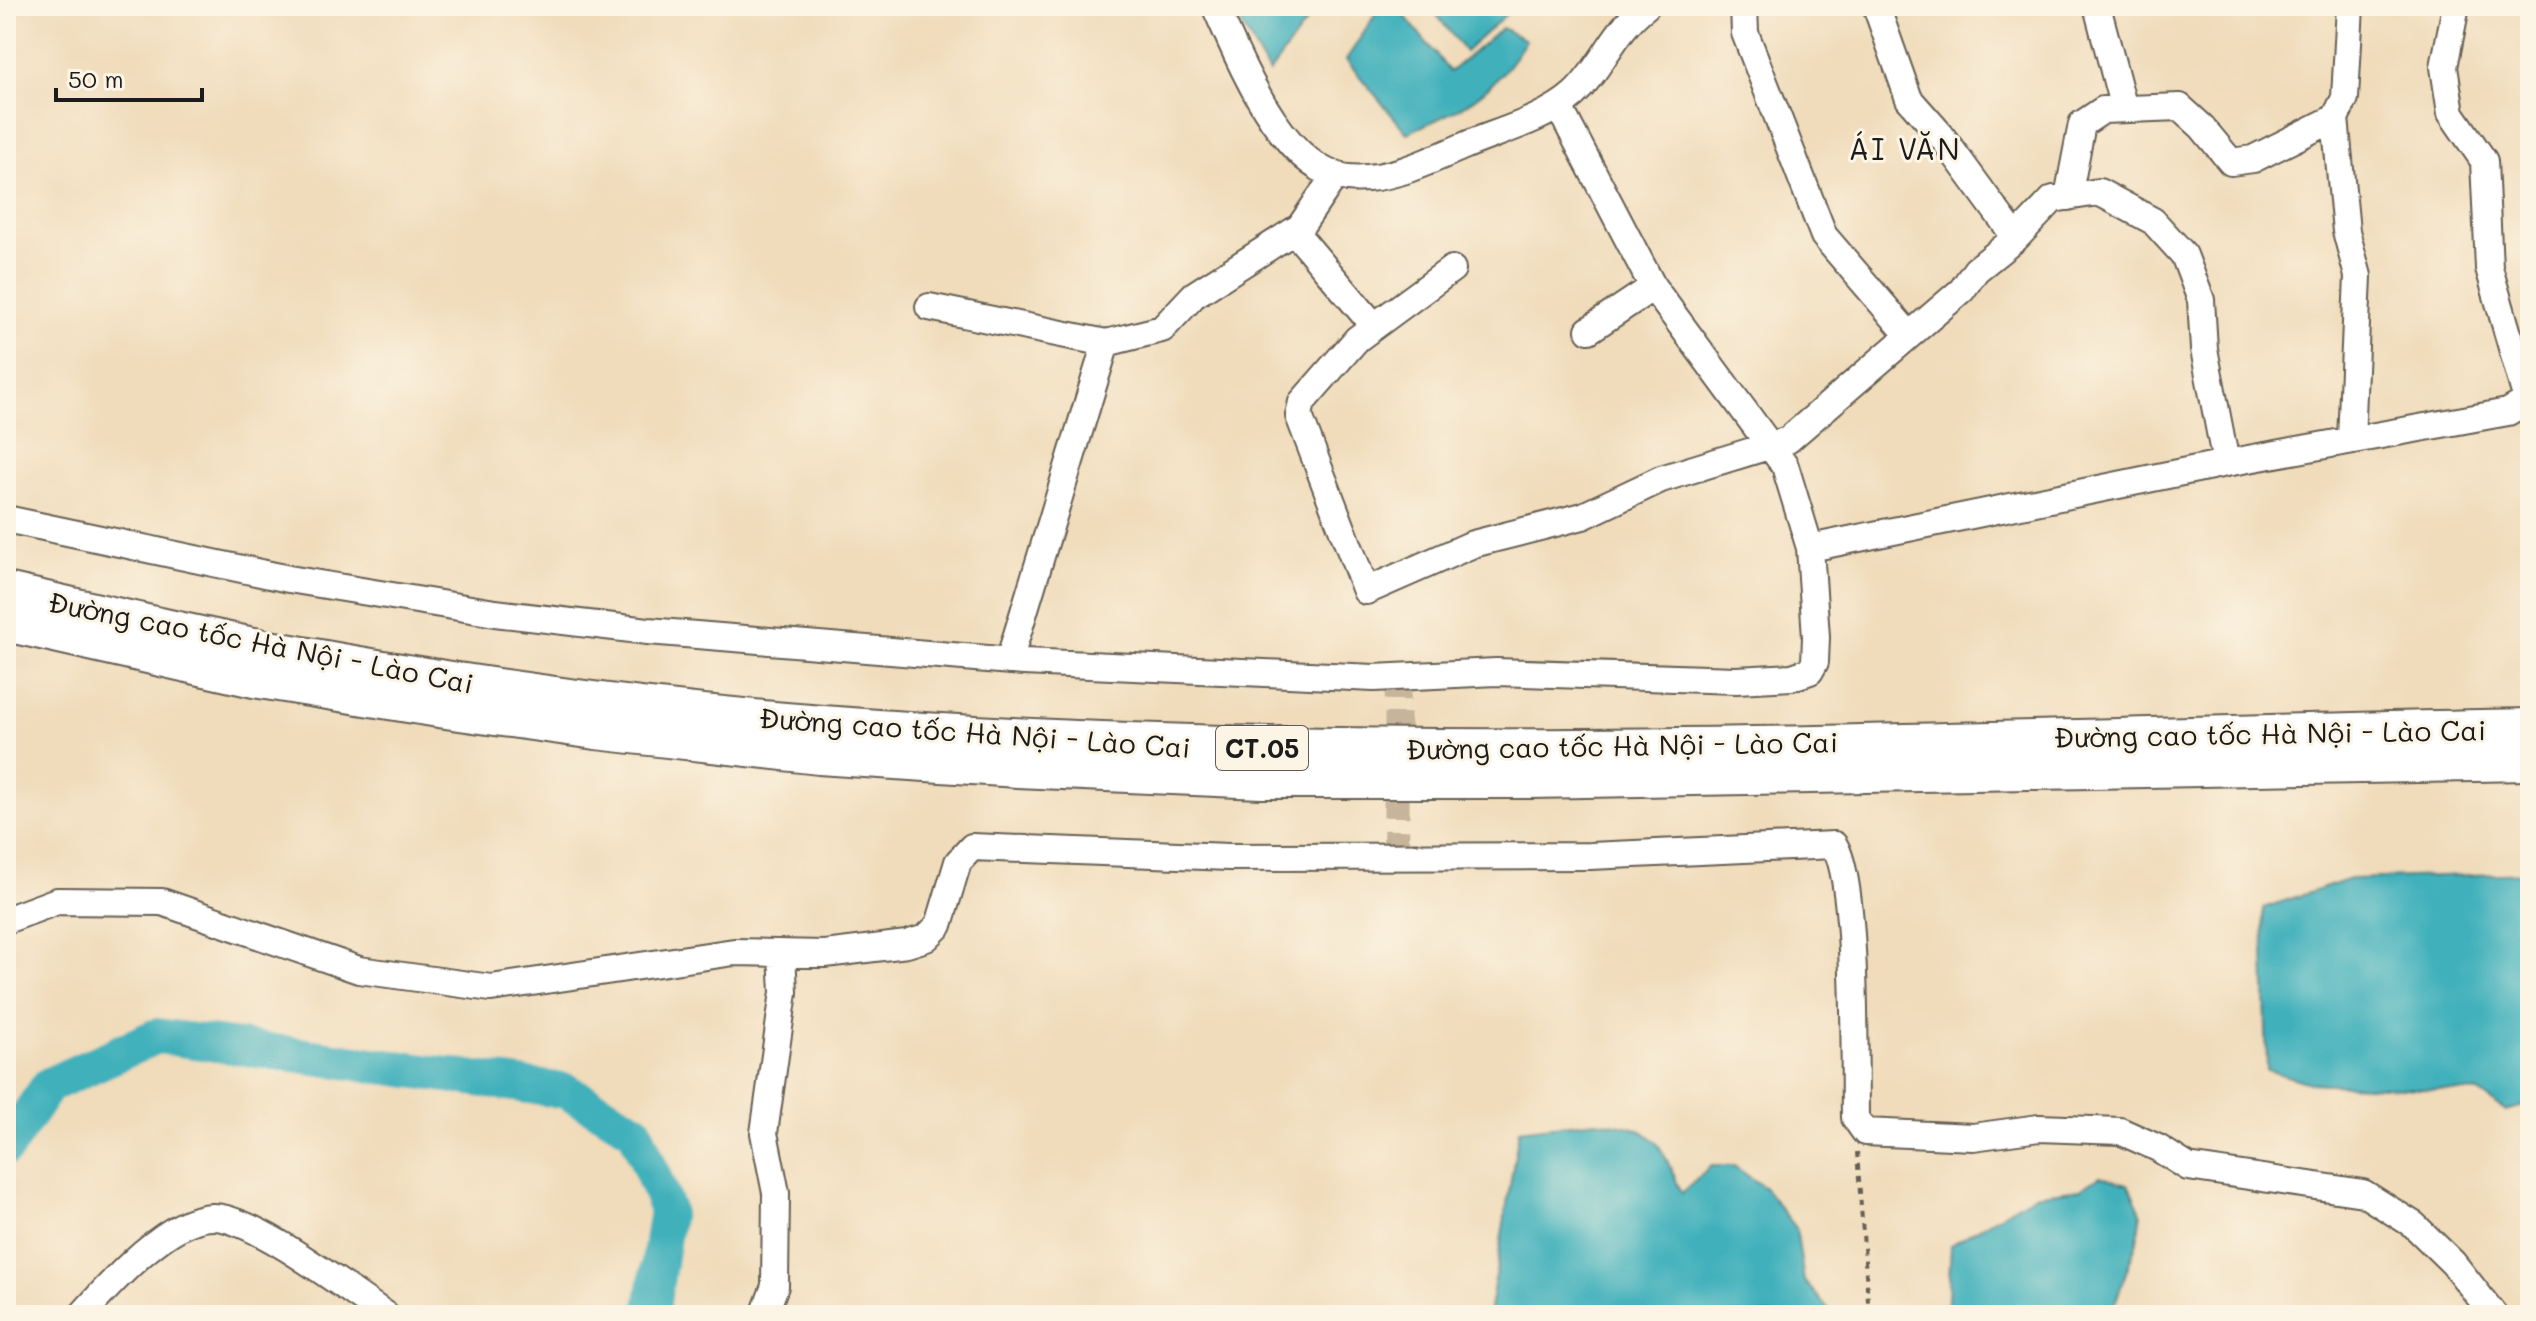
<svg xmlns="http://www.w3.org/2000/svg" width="2536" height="1321" font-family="Mali,sans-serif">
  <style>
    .water { fill: #41b0bb; stroke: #2e666c; stroke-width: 2 }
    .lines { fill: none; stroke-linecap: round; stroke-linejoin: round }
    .river { stroke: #41b0bb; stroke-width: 36 }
    .minor-tunnel { stroke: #c6b59a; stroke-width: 26; stroke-dasharray: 26 13; stroke-linecap: butt }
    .minor-casing { stroke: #665f53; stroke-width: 30 }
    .highway-casing { stroke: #665f53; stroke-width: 42 }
    .path { stroke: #665f53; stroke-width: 4; stroke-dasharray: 6 6; stroke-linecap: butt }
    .minor { stroke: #fff; stroke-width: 26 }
    .highway { stroke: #fff; stroke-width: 38 }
    .labels { text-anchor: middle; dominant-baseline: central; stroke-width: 6; stroke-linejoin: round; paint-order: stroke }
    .shield { fill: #fcf5e5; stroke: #5f5d58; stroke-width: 2 }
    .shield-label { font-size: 26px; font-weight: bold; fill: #1c1c1c }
    .street-label { font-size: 28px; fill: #1c1c1c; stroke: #fcf5e5 }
    .neighbourhood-label { font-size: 30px; letter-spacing: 2px; fill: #1c1c1c; stroke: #fcf5e5 }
  </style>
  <rect width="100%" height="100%" fill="#fcf5e5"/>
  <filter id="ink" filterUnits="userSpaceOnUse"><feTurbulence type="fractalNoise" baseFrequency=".0125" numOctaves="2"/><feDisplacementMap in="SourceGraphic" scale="16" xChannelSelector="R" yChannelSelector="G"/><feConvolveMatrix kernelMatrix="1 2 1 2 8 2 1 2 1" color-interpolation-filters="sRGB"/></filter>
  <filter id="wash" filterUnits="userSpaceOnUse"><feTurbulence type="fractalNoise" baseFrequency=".006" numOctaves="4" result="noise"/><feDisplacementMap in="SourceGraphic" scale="32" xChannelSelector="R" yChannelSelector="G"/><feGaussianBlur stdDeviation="1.8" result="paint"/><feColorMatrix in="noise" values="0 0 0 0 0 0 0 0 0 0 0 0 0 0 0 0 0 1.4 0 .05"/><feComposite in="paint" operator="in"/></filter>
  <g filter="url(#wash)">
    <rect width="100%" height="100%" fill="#f0dbba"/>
    <path class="water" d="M1231,6H1305L1310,17L1269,73Z
      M1381,6H1397L1450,72L1502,28L1526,40C1493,95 1464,108 1407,133L1346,60Z
      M1430,6H1515L1465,52Z
      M2530,873V1104L2507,1111L2478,1092L2310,1083L2267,1070L2263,908L2351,879Z
      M1596,1121C1659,1128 1657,1139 1682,1193L1711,1166H1734L1765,1188L1796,1228L1804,1281L1834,1315H1489L1519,1130Z
      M2100,1176L2128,1184L2141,1212L2137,1241L2111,1315H1947L1951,1245L2034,1195L2080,1189Z"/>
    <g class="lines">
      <path class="river" d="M6,1148L49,1085L157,1036L566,1091L635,1130L667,1210L651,1315"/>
    </g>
  </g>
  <g filter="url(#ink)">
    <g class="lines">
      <path class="minor-tunnel" d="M1396,856L1398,677"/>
      <g class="minor-casing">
        <path id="minor" d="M1215,6C1239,58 1282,171 1348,178C1389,182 1428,161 1464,146C1499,131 1545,120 1574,94C1602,68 1614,30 1646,6
          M1744,6L1745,33L1824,236L1909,335
          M1876,6L1909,99L1940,134L2016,238
          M2097,6L2124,109
          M2456,6L2444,67L2451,113L2484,161L2489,268L2527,400
          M2335,118L2346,231L2358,276L2351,440
          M2068,197L2082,124L2103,110L2180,107L2202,127L2231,162L2253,159L2335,118L2345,98L2350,6
          M1294,231L1374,326
          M1452,269L1357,339L1302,402L1299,416L1366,591L1473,544L1583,516L1661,479L1788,440L1962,290L1976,270L2016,238L2053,199L2099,192L2153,221L2184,255L2201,300L2204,349L2226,463
          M929,307L1106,343L1162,329L1194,295L1300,227L1336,174
          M1589,330L1653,287
          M6,519L289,579L495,613L648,631L1024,662L1374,678L1496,672L1736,680L1792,677L1810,671L1815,662L1816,637L1810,548L1785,466L1653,287L1559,107
          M1810,548L2226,463L2508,412L2530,399
          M1009,661L1106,343
          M6,920L57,901L162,902L359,970L491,988L734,952L825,954L907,944L926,938L939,925L958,862L972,847L1229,857L1590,856L1834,845C1858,882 1854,1064 1855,1118L1865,1132L1973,1137L2039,1128L2120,1131L2158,1148L2188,1167L2363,1193L2414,1225L2453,1263L2494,1315
          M82,1315C110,1284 168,1218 212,1217C253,1216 349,1291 386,1315
          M764,1315L775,1286L776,1193L764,1133L784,992L782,954"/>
      </g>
      <g class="highway-casing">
        <path id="highway" d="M6,592C97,612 188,635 280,652C459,685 641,711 823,725C1391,769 1961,739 2530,728
          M6,622L254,678L439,708L596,730L819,755L1018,768L1261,779H1531L2530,761"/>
      </g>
      <path class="path" d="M1857,1152L1869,1315"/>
      <use href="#minor" class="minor"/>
      <use href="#highway" class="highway"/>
    </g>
  </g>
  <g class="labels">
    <rect class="shield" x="1216" y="726" width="92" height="44" rx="6"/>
    <g class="shield-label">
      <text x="1262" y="748">CT.05</text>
    </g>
    <g class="street-label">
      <text transform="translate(261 642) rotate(11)">Đường cao tốc Hà Nội - Lào Cai</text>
      <text transform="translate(975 732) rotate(4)">Đường cao tốc Hà Nội - Lào Cai</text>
      <text transform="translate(2270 733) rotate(-1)">Đường cao tốc Hà Nội - Lào Cai</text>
      <text transform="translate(1622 745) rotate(-1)">Đường cao tốc Hà Nội - Lào Cai</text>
    </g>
    <g class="neighbourhood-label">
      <text x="1905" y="148">ÁI VĂN</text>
    </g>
  </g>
  <rect width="2536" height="1321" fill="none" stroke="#fcf5e5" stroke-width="32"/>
  <path d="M56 88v12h146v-12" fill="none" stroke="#1c1c1c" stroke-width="4"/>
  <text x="68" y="88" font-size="24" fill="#1c1c1c" stroke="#fcf5e5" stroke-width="6" paint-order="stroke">50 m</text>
</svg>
